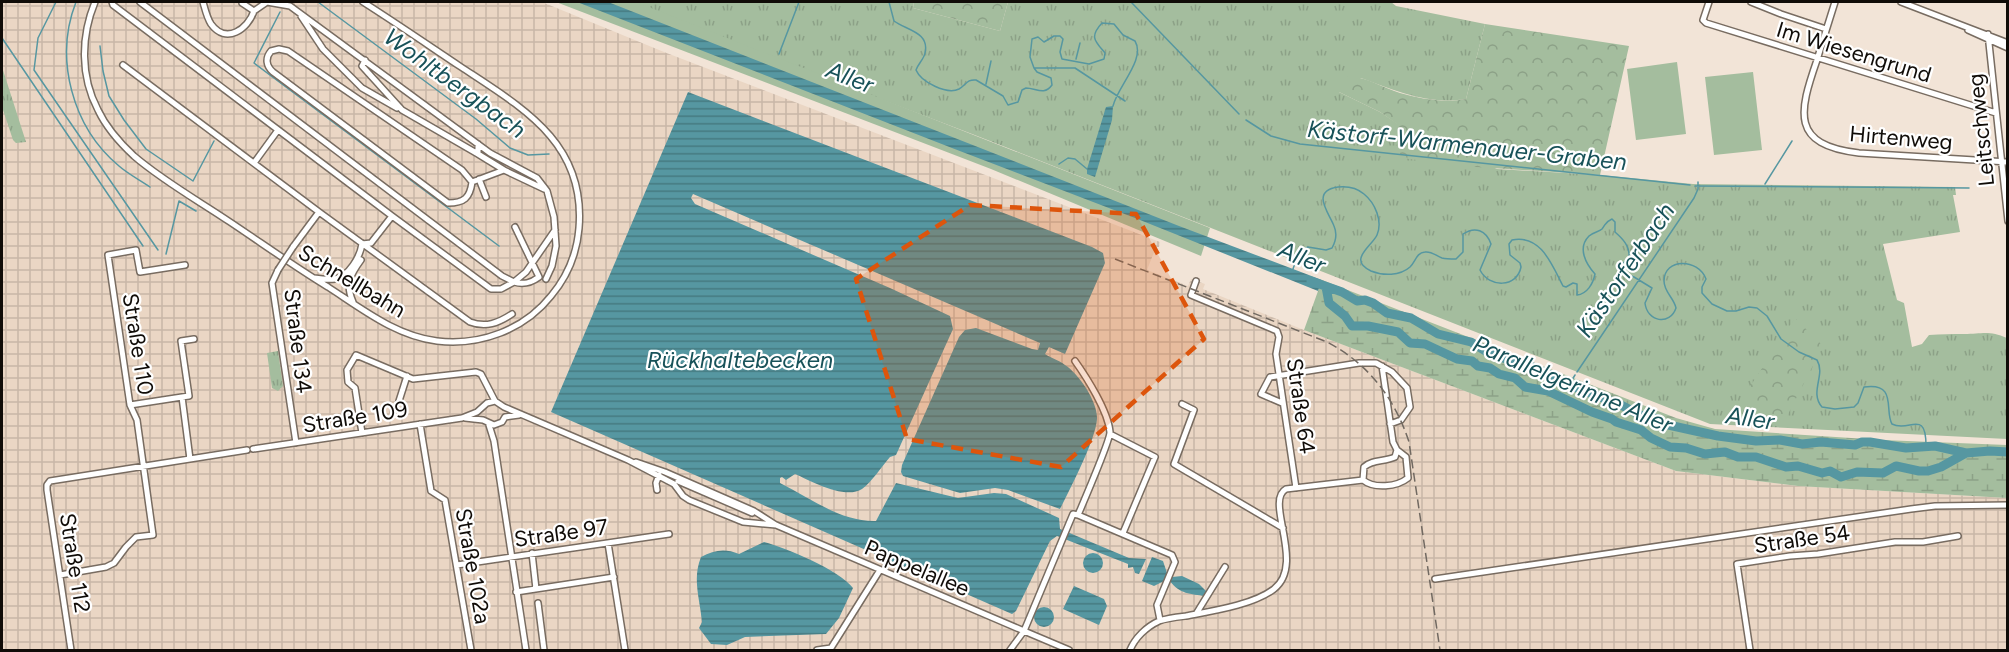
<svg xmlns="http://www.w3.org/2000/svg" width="2009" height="652" font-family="Figtree,sans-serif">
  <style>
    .industrial { fill: url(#industrial-grid) }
    .grass { fill: url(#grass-tufts) }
    .forest { fill: url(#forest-crowns) }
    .wetland { fill: url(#wetland-marsh) }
    .park { fill: #a4bd9e }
    .water { fill: url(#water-rules) }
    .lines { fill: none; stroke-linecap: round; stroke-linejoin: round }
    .stream { stroke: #5697a1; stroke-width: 1.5 }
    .river { stroke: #5697a1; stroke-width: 9 }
    .minor-casing { stroke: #786c61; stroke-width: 8 }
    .minor { stroke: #fff; stroke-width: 5 }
    .rail { stroke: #716961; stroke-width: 1.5; stroke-dasharray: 9 4.5; stroke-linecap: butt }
    .minor-bridge-casing { stroke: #786c61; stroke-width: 8; stroke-linecap: butt }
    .minor-bridge { stroke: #fff; stroke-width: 5 }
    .marked { fill: #dd550c; fill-opacity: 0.2; stroke: #dd550c; stroke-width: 4.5; stroke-dasharray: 12 8; stroke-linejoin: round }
    .labels { text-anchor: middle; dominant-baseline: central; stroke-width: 4.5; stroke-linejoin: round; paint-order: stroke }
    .street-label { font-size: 22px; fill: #100c08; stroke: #fff }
    .water-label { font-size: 24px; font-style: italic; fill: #185259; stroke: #fff }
  </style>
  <defs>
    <pattern id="industrial-grid" width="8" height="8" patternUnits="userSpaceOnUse" patternTransform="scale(1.5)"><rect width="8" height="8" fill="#ead6c4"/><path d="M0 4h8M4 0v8" fill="none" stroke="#c8b6a7"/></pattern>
    <pattern id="grass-tufts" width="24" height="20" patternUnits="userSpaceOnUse" patternTransform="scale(1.5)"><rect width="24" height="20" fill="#a4bd9e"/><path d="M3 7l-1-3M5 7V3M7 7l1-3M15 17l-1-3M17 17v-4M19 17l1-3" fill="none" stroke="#8ca187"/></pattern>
    <pattern id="forest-crowns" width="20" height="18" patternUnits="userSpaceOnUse" patternTransform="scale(1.5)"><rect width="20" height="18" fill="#a4bd9e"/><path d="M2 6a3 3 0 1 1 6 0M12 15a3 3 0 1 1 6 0" fill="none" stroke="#8ca187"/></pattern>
    <pattern id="wetland-marsh" width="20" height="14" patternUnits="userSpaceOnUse" patternTransform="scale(1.5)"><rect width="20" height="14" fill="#a4bd9e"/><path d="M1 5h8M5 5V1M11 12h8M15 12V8" fill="none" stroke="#8ca187"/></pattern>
    <pattern id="water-rules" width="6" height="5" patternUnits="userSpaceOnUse" patternTransform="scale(1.5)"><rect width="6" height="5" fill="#5697a1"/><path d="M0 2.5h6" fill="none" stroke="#467a81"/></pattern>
  </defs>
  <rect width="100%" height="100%" fill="#f2e4d7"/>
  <path class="industrial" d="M2,2H542L664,52L1160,242L1159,247H1156L1147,270L1188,286L1191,279L1205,284L1203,289L1304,330L1676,471L1798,486L2007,498V650H2Z"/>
  <path class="grass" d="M627,2H914L913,8L1000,31L1008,2H1391L1396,6L1485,24L1466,99C1429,105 1395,91 1361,78L1339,92L1380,112L1398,124L1497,169L1600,175L1693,184L1955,187L1956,195H1953L1960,232L1883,244L1897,300L1904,303L1912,347L1922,344L1929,335C1941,334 1952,334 1964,334C1982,334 1989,330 2007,338V439L1710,424L972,134Z
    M2,67L26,142L16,143L13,140L2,107Z
    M278,351L283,386L278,391L272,388L267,353Z"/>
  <path class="forest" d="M914,2H1008L1000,31L913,8Z
    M1485,24L1629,46L1600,175L1461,166L1402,158L1396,144L1397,124L1380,112L1339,92L1336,85L1337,79C1359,71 1379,87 1400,93C1421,99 1444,103 1466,99Z
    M1795,318L1823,346L1784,422L1741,418L1734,411Z"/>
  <path class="wetland" d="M1322,280L1676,418L1715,429L1882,440L2007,445V498L1798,486L1676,471L1304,330Z"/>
  <path class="park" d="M556,2H636L1210,228L1201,256L991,169Z
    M1677,62L1686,134L1636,140L1627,69Z
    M1753,72L1762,150L1714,155L1705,77Z"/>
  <path class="water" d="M577,2H608L1179,226L1322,280L1318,291L1135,218L952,148Z
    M688,92L1092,247L1103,253L1105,263L1065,354L1049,347L1045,354C1051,358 1059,360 1065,365C1079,374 1098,402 1097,419C1096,439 1070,489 1060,509L1008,490L995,488L960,493L903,476L901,472L902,465L959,337L965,330L976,328L1032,349L1038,350L1040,343L693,194L691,198L695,204L890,288L950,316L953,329L896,455L890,457C882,466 871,483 862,489C845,500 811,481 795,474L786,480L782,477L780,478V483C810,498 841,522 876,521L896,483L958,498L994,493L1006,494L1059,518L1060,529L1129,558L1146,559L1139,574L1135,573L1133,567L1128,568V564L1057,536L1050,541L1016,611L1012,614L551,412Z
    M1113,106L1112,120L1095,177L1087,174V169L1106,107Z
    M764,542C787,548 839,570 853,588L839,618L826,634L745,637L727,645L711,644L699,628L702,622C700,599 692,579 701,557C714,550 725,548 739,554Z
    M1083 563a10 10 0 1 1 20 0a10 10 0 1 1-20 0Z
    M1152,557L1163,561L1167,573L1164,581L1154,586L1142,581Z
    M1182,576L1199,584L1207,592L1205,596C1191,594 1179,594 1170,581L1172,577Z
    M1074,586L1104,599L1107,606L1099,625L1063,609Z
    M1034 617a10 10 0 1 1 20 0a10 10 0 1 1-20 0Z"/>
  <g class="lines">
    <path class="stream" d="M56,2L38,38L34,70L158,250
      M76,2C54,58 72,127 119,166C128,174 140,180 150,187
      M318,2L476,119L510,148L528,155L549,154
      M889,2L894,21C906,30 930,32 925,53C924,59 918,64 916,70C921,82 947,95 959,89C966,85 967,79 976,80L1003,96L1008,105L1018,102L1022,90L1026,88C1036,88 1044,96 1052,85L1051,78L1037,72L1034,68L1030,57L1032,39L1038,37L1044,42L1054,36H1060L1063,39L1060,52L1062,59L1089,64L1104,59L1105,53C1095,41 1089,37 1102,23L1114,24L1123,35L1135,41C1146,59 1118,86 1113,106
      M1131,2L1239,114
      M280,12L254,63L499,246
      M2,38L143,246
      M100,46L103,71L109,96L124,120L146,149L193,181L214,141
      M779,54L799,2
      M1076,59L1080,43
      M1034,68H1075L1125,101
      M986,84L991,61
      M1246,120L1271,136L1300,144L1690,185
      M1059,164L1068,158L1075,159L1087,169
      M1765,184L1792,141
      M1695,186L1969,188
      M166,254L179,201L196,211
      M1293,269L1299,252L1308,247L1326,250L1332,248C1336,241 1337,233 1334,226C1329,213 1310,191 1338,187C1348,186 1357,188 1364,194C1375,203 1383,221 1377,235C1372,246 1347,260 1371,271C1383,276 1400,276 1410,267C1416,261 1416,253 1425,252C1432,251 1436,256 1442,258C1446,259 1451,259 1456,259L1463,252V234C1475,226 1486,230 1491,244L1480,270C1489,288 1517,288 1521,267L1520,263L1510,255L1509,244L1512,240C1541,234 1552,265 1563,286L1566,287L1573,283L1577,284V295C1587,294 1593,284 1595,274C1586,264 1577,248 1589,236C1593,232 1599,232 1602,229C1606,224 1605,222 1612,219L1615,222V232C1623,239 1630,246 1629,258L1621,265L1623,273L1634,277L1652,288L1645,303C1647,322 1670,326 1676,308C1674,298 1664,292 1664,281C1664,258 1698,258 1706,279L1702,287V293L1712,304L1727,311H1736L1749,307L1757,308L1767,316L1781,339L1799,352L1817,360C1826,375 1809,392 1822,407L1835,409L1854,407L1858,403L1864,387C1898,382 1884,411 1892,424C1909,433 1926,408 1926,446
      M1577,372L1694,198L1698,189V182
      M1569,385L1575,375"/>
    <path class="river" d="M1311,281L1342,292L1357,301L1365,300L1373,303L1387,313L1411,318L1438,334L1471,342L1487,352L1499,357L1524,363L1560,379L1569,385L1621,405L1640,415L1658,419L1664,424L1718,436L1756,441L1780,440L1802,444L1821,442L1855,445L1862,442H1870L1906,448L1935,446L1966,453L1990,451L2008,452
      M1326,287L1329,303L1345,316L1352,326H1368L1398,332L1410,343L1425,344L1457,359L1472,361L1478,366L1490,368L1499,374L1515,378L1525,387L1548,391L1592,412L1612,419L1616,422L1641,430L1651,438L1670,447L1686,448L1705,454L1725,452L1738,457H1756L1786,467L1798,466L1822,473L1830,471L1841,477L1857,472L1883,473L1896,466L1919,471H1928L1941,467L1966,453"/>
    <g class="minor-casing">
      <path id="minor" d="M95,2C81,36 80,76 98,110C106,127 120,143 134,156C163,181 199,201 230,222C263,244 295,267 328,287C362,309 396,336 437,341C480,346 524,330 551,296C567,277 577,253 579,228C586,143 523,108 461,67C428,45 396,23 363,2
        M112,2L113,5L392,216L491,289H501L514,282C524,285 531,283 539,277L515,227
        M140,2L502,276L514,282L526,272L555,230
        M203,2C205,9 207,18 211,24C226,45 248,29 254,11
        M242,2V3L254,11L267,2L290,6L490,153L537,178L547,191L554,217L556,246L552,266L546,279
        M1709,2L1703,20L1706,23L1996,113
        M1751,2L1781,14L1826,29
        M1835,2C1829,21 1823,40 1817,60C1799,112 1790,145 1859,153L2008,162
        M1901,2L2008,43
        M301,16L323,49L362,88L397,108
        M1968,30L2008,48
        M1988,34L2008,221
        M279,49L288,51L462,170L472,182C470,198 464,203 448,203L273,72C266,66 265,58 271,51Z
        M365,60L362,66L402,110L478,154
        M123,65L319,212
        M478,144V154L504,170
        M254,163L278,130
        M479,179L486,197
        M472,182L504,170L544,189
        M362,244L371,243L392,216
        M293,247L319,212L470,322C486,328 498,323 512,314
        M278,270L272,283L296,443
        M314,278C321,279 328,280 335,279C349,276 360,257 362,244
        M1196,281L1191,295L1277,331L1279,337L1276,354L1296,488
        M353,302C345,284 350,275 361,260
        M1075,361C1087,378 1108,411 1110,432C1110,441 1083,503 1078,515
        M399,401L407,376
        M1282,403L1261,394L1270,377L1359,363H1376L1392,372L1407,388L1410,407L1401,420L1390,424
        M1182,404L1194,410L1174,464L1283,528
        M130,405L182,397
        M465,418L483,420L494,425L502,422L505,417L519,415
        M420,424L431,491L445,500L471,650
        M489,425L494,441L526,650
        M362,433L355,388L348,382L347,370L356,355L413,379L476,372L481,374L495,401
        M1110,434L1155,457L1123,533
        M253,449L462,418L477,412L487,403L495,401L504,407L628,460L674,484L683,496L689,500L743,522L776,525
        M190,459L182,397L189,396L181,341L194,339
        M636,462L665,472L754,511L776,525L1024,631L1010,650
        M1363,480L1364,467C1373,459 1384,462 1395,457L1397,450
        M678,481L752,513
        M657,490L656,483L659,475
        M1078,515L1172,555L1175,562L1157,605L1160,620
        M608,543L625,650
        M532,553L536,589
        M457,565L669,534
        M60,575L106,567L114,563L126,547L136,537L153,535L137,420L130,405L108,255L136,250L140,272L185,265
        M1435,579L1911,509L1935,506L2008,505
        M516,592L614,577
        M538,603L544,650
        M1196,614L1225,567
        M71,650L47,490V485L50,481L247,450
        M817,650L831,648L880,570
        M1069,650L1024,631L1073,514L1078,515
        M1130,650C1135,638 1146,627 1159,621C1167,618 1177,617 1186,616C1212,611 1253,605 1274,589C1306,564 1264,501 1286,489L1363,480C1374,489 1397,487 1408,478L1406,457L1397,450L1393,442L1382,366
        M1750,650L1737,564L1790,556L1818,554L1895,542H1923L1958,536"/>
    </g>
    <use href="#minor" class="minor"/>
    <path class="rail" d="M1115,259L1327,342C1369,364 1395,399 1409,442L1440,650"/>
    <g class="minor-bridge-casing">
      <path id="minor-bridge" d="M278,270L293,247"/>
    </g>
    <use href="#minor-bridge" class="minor-bridge"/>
  </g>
  <path class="marked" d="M970,205L1136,214L1204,339L1061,467L907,439L856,279Z"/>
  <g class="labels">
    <g class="street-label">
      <text transform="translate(1854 52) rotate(17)">Im Wiesengrund</text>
      <text transform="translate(1981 130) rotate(-96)">Leitschweg</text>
      <text transform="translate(1901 138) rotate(5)">Hirtenweg</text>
      <text transform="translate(352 281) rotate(31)">Schnellbahn</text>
      <text transform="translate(298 341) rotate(83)">Straße 134</text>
      <text transform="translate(138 344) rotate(81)">Straße 110</text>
      <text transform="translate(1301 406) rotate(82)">Straße 64</text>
      <text transform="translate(355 417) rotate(-9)">Straße 109</text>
      <text transform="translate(561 533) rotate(-8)">Straße 97</text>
      <text transform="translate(1802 539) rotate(-8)">Straße 54</text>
      <text transform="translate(75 563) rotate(81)">Straße 112</text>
      <text transform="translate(473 566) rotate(80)">Straße 102a</text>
      <text transform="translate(917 568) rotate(23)">Pappelallee</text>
    </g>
    <g class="water-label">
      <text transform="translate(850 77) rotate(21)">Aller</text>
      <text transform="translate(455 83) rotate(36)">Wohltbergbach</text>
      <text transform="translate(1467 145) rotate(6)">Kästorf-Warmenauer-Graben</text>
      <text transform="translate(1302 257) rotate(22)">Aller</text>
      <text transform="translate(1625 270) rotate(-56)">Kästorferbach</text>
      <text x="740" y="359">Rückhaltebecken</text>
      <text transform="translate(1573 384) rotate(23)">Parallelgerinne Aller</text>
      <text transform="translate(1750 418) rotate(8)">Aller</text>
    </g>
  </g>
  <rect width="2009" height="652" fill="none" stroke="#100c08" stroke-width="6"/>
</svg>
